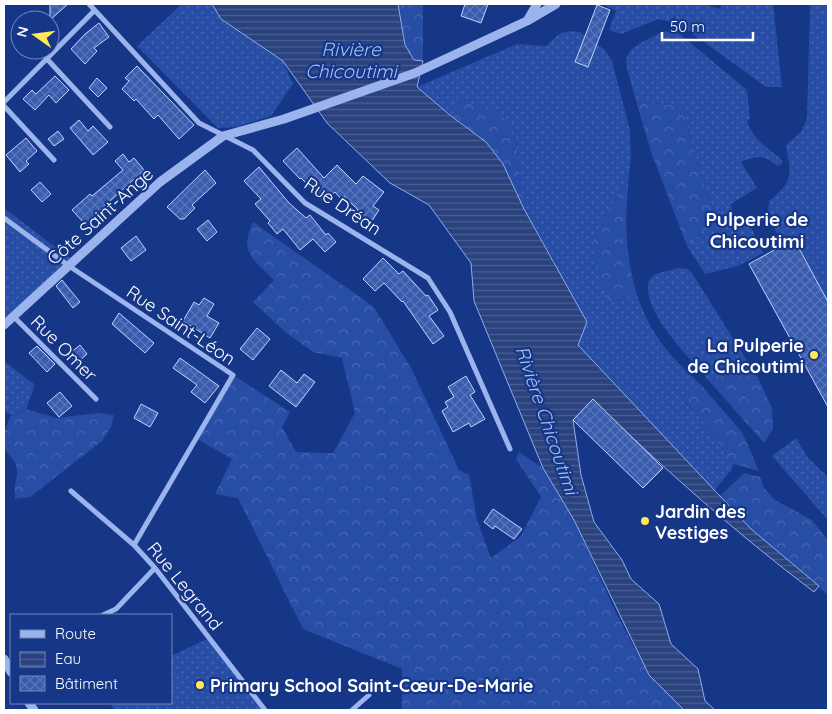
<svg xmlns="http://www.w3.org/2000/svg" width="832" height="714" font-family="Quicksand,sans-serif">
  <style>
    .grass { fill: url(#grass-dots) }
    .forest { fill: url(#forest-crowns) }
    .water { fill: url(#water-rules); stroke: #8dadf1 }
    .building { fill: url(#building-cross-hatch); stroke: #c1d2fa }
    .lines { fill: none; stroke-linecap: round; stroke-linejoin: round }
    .minor { stroke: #9bb4ee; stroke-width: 5 }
    .tertiary { stroke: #9bb4ee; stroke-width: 9 }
    .poi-dot { fill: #ffe858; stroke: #163687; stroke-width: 2 }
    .labels { text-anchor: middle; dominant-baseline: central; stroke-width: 4.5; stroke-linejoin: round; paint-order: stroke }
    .street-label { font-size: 18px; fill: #fff; stroke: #163687 }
    .poi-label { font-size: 18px; font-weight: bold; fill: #fff; stroke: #163687; text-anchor: start }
    .water-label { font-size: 19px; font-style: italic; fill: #a7bff6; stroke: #163687 }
    .neighbourhood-label { font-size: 19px; font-weight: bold; fill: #fff; stroke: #163687 }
  </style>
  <defs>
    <pattern id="grass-dots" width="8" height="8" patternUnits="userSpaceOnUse" patternTransform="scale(1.25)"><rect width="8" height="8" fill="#284da5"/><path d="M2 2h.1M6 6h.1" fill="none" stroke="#4868b2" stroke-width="1.8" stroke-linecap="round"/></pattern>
    <pattern id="forest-crowns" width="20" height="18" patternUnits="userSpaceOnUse" patternTransform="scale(1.25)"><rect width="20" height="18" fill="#284da5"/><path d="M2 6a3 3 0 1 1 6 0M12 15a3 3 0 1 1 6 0" fill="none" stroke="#4868b2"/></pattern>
    <pattern id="water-rules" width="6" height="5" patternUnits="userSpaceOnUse" patternTransform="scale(1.25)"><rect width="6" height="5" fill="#2a427e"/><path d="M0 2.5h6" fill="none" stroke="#4a5e91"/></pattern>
    <pattern id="building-cross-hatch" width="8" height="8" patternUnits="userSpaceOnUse" patternTransform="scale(1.25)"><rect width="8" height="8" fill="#3a5cae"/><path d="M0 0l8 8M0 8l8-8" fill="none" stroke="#5874ba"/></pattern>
  </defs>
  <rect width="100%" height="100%" fill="#163687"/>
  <path class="grass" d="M182,4H212L221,19L283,61L293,84L271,116L237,127L218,128L137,46Z
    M602,4H704L719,9L722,4H773L782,87H766L679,24L659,19L621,34L609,30L616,11Z
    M810,4H828V302L794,237L781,243L768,213L769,201C794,181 791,176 786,145L800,133L807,119Z
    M569,31L580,32L585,36L575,62L588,67L597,44L605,50L612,61L630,130L631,156L629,175L595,235L608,303L637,295C652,338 669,354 701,385L684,401L700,418L733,464L732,469L714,491L578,345L556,264L524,209L516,140L462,102L451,116L417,87L517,44L546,46L559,34Z
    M664,31L680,34L747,90L750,119L747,121C753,141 768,147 782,160V164L777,166C765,154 756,156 741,162L757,188L731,204L732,211L717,219L718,227L749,223L763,253L738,266L705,274L687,246L717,219L704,186L682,106L636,101C623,53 616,54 664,31Z
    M4,208L71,259L4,321Z
    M679,268L687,269L692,273L759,380L725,375L710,382C692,360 639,310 649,280L655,274Z
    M4,361L35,385L26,409L11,415L4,411Z
    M796,438L808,458L828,477V520L772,456Z
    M209,638L265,710H114L110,703H171V656Z"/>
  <path class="forest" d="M398,4H423V61L414,60L405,44Z
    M462,101L501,114L516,140L524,209L503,164L486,142L451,116Z
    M636,101L682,106L704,186L717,219L687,246L651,152Z
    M629,175C625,221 624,251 637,295L607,303L593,247L595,234Z
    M253,222L374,307L412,370L459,470L469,475L477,520L491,558L521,536L541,497L516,459L519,452L543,468L574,520L616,613L649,675L684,710H402V669L303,629L238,498L215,494L232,459L197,439L233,375L290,412L282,427L296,452L333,453L355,413L342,358L313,352L285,332L253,302L274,280C253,258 239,254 253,222Z
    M725,375L759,380L772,408L773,429L764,443L710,382Z
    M701,385L742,432L759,471L733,464L700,418L684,400Z
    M26,409L56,418L97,413L114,415L111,427L102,441L30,497L15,499C13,473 26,471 4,449V433L11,415Z
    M744,473L760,477L764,488L775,500L812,520L828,540V595L751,529L719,497Z"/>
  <path class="water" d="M212,4H398L405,45L414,60L423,61L417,87L451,116L486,142L503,164L524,209L587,322L578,345L751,529L819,586L814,592C736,533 663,468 593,400L573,420L581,475L594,522L622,560L631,579L659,604L671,644L698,669L705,701L715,710H684L649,675L574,520L543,468L474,301L471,263L429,205L390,183L327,123L283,61L221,19Z"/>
  <path class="building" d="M50,4H68L50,20Z
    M465,4H488L481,23L461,16Z
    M597,5L610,10L588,67L575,62Z
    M99,23L109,37L94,48L97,51L85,64L71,49L85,34Z
    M137,66L194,125L179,139L158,115L154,119L136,99L134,101L122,89L129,81L125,78Z
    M55,76L69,90L56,103L49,95L35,110L23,99L32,90L36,94Z
    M97,78L107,88L98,97L89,88Z
    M79,120L88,131L93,126L108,142L93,155L70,128Z
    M58,131L64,139L54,146L48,139Z
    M26,138L37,151L26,161L29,164L20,172L6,155Z
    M297,148L324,178L337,165L356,184L363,176L384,192L373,206L379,210L370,224L355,215L358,210L344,196L341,199L335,192L324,202L301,178L300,179L283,161Z
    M123,154L129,162L134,158L144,170L85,224L72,210L90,194L92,196L123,170L115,161Z
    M259,167L289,203L306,218L310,215L326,235L328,233L336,242L325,252L313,239L300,250L283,229L277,234L268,223L270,221L255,204L261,199L244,181Z
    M205,170L216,183L192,205L195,208L184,219H180L167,207Z
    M40,182L51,194L42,202L31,190Z
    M208,220L217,232L207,241L197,229Z
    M136,236L146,250L131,261L121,248Z
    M794,239L828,302V407L749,264Z
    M383,258L399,274L403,271L426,296L428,295L438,310L429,316L444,336L433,344L403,301L402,302L384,283L375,291L363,279Z
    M62,280L80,302L73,308L56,286Z
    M204,298L214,304L207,316L219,323L210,338L183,321L194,302L199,305Z
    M119,313L154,343L145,353L112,324Z
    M257,328L270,339L253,360L240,349Z
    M80,345L87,354L77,363L69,354Z
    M37,346L55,364L47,372L29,353Z
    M180,358L219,386L205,403L191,392L197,385L173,368Z
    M281,370L297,383L304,374L315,382L296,407L269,386Z
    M466,376L475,392L470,395L485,419L471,427L469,423L453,432L442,411L448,407L445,402L454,397L448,387Z
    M60,392L72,406L59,417L47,403Z
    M593,399L663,468L643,488L573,420Z
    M141,404L158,413L150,427L134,418Z
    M493,509L522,529L514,539L495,526L493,529L484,522Z"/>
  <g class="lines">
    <path class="minor" d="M89,4L199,123L253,150L305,203L428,278L450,312L510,449
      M47,59L110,127
      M4,102L94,11
      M4,106L54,160
      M4,218L69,266L233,375L134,545
      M13,316L96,399
      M71,491L134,545L155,568L265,710
      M103,615L116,609L155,568
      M352,710L369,695"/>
    <path class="tertiary" d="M527,21L537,4
      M4,325L160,182L223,136L284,119L415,73L527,21L556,4
      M4,659L11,672
      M29,703L34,710"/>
  </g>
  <g class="poi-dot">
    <circle cx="814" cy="355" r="5"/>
    <circle cx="645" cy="521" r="5"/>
    <circle cx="200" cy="685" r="5"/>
  </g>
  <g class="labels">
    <g class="street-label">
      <text transform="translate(343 206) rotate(34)">Rue Dréan</text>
      <text transform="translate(100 216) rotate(-42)">Côte Saint-Ange</text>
      <text transform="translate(181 325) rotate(34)">Rue Saint-Léon</text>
      <text transform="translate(64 348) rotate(45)">Rue Omer</text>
      <text transform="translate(185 586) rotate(51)">Rue Legrand</text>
    </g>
    <g class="poi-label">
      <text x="804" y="345" text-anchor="end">La Pulperie<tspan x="804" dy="21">de Chicoutimi</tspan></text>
      <text x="655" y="511">Jardin des<tspan x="655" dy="21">Vestiges</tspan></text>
      <text x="210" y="685">Primary School Saint-Cœur-De-Marie</text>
    </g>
    <g class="water-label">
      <text x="351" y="49">Rivière<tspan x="351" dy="22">Chicoutimi</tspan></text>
      <text transform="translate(547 420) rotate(71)">Rivière Chicoutimi</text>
    </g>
    <g class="neighbourhood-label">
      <text x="757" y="219">Pulperie de<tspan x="757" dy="22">Chicoutimi</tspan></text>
    </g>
  </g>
  <rect width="832" height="714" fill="none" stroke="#ffffff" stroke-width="10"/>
  <rect x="10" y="614" width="162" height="90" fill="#163687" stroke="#7386b7"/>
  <rect x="20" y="630" width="25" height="8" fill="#9bb4ee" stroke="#7386b7"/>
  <text x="55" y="639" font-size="15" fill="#ffffff">Route</text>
  <rect x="20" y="652" width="25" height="15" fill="url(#water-rules)" stroke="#7386b7"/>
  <text x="55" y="664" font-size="15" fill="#ffffff">Eau</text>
  <rect x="20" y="676" width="25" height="15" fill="url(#building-cross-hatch)" stroke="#7386b7"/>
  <text x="55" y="689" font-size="15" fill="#ffffff">Bâtiment</text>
  <g transform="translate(35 35) rotate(284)"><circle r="24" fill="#163687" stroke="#7386b7"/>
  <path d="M0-4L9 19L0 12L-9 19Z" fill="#ffe858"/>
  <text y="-8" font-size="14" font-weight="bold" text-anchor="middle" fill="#ffffff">N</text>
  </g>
  <path d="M662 32v8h91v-8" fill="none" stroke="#ffffff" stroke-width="2.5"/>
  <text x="670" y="32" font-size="15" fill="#ffffff" stroke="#163687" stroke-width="4" paint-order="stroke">50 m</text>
</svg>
